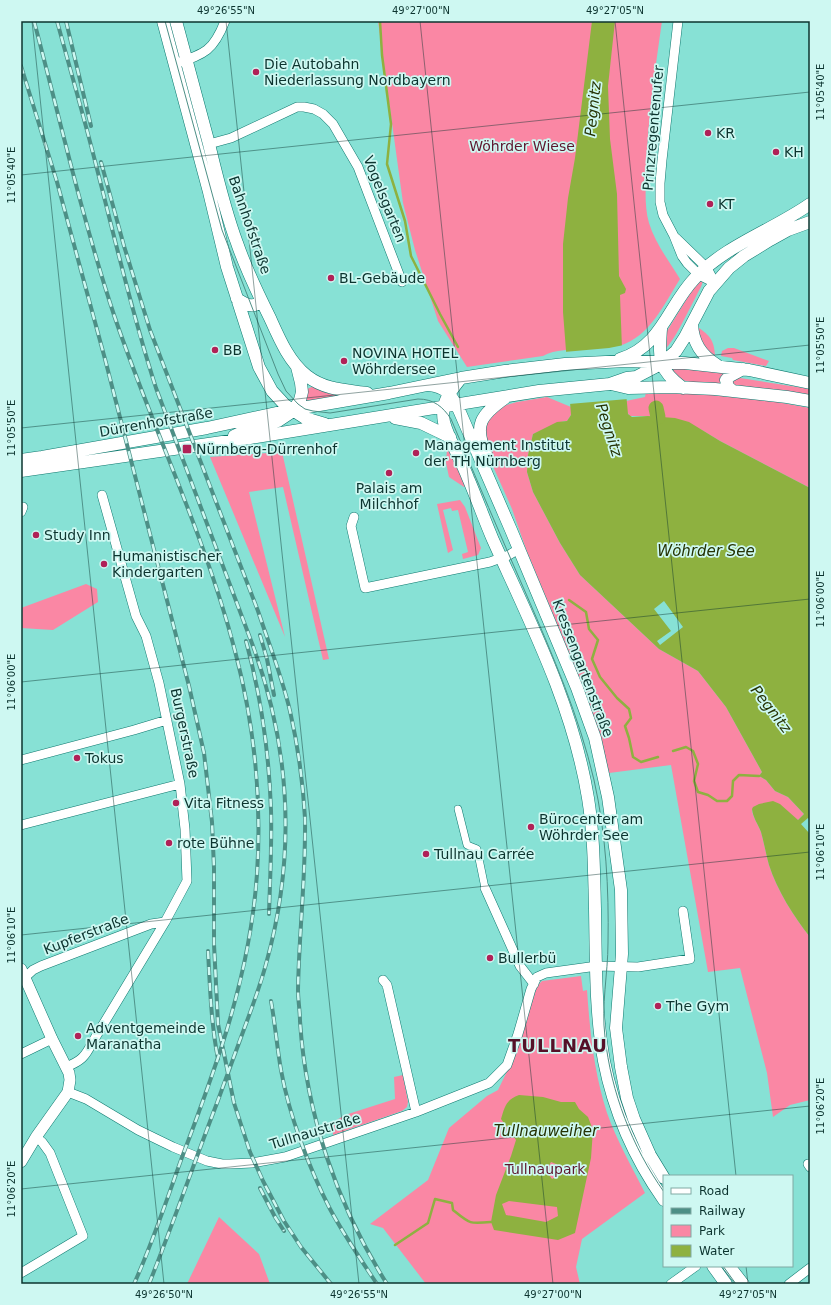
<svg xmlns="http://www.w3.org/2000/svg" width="831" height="1305" font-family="'DejaVu Sans',sans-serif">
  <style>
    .green { fill: #fa87a4 }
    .water { fill: #8eb140; fill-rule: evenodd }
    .pier { fill: #87e1d5 }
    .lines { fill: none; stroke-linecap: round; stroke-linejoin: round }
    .stream { stroke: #8eb140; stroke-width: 2.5 }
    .river { stroke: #8eb140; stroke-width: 15 }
    .pedestrian-casing { stroke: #0e796f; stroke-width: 8 }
    .minor-casing { stroke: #0e796f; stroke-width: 10 }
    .tertiary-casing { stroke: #0e796f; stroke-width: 12 }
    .secondary-casing { stroke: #0e796f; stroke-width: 13 }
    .pedestrian { stroke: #fff; stroke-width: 7 }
    .minor { stroke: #fff; stroke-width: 9 }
    .tertiary { stroke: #fff; stroke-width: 11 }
    .secondary { stroke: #fff; stroke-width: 12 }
    .tram { stroke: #4d8f86; stroke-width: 1 }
    .rail-casing { stroke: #4d8f86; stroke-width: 4 }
    .rail { stroke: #cef8f2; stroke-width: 2.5; stroke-dasharray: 8; stroke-linecap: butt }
    .ticks { fill: none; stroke: #0c342f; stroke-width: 1; stroke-opacity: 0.45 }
    .poi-dot { fill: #b02157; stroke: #cef8f2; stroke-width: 1.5 }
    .labels { text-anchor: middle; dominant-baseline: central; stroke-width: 3.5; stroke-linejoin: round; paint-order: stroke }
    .poi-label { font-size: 14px; fill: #0c342f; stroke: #cef8f2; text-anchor: start }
    .street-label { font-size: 14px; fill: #0c342f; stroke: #cef8f2 }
    .park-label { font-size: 14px; fill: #5e162e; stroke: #cef8f2 }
    .water-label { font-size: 15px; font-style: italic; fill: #253203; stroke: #cef8f2 }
    .district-label { font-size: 18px; font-weight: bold; letter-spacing: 1px; fill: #551128; stroke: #cef8f2 }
    .neatline { fill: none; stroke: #0c342f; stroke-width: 1.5 }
    .ticks-label { font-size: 10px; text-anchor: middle; fill: #0c342f }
  </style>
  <rect width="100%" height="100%" fill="#87e1d5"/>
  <path class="green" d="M378,21H662C655,70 648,119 646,169C646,187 644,206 649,223C655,243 669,261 680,279C664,304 650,337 619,346C608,349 597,349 585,349C572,350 555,349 543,356L467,367L438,321L415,250L403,203Z
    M700,281H703L701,287C694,299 674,343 665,349L667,331L691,292Z
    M698,327C710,336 714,340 715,355C704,351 697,339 698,327Z
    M728,348H734L769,361L766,366L733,360L732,358L721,356L722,351Z
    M670,367L726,372L722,385L690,382L682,380L676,377Z
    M734,377L810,389V398L733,385L730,380Z
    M314,386L343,395L307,402L305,401L307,389Z
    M646,392L692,393L777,402L810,408V488L720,441L700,429L658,417L648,416H630L627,412L626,401L645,397Z
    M547,397L571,407V415L567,421H564L533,434L528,455L527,472L533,492L560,543L580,575L659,649L698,671L726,707L762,772L759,776L766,780L775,791L788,797L804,814L798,820L752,810C753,818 758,824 761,832C764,843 766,854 769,865C777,890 794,917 810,937V1100L790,1105L773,1117L767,1073L740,968L708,972L671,765L609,773L598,729L584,689L527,552L512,509L484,446L487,419L503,406L517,402Z
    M447,449L455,461L465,486L464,487L449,477L446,463Z
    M282,452L329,659L323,660L283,487L249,492L285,637L210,457Z
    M460,500L465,507L481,548L478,555L463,559L462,554L468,552L458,510L452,511L451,508L443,510L453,550L448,553L437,504Z
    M86,584L97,589L98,602L53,630L21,628V608Z
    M581,976L583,991L587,990C590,1033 594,1072 607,1113C617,1141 632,1167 645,1193L582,1239L576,1267L580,1284H426L383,1228L370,1224L428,1180L449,1128L487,1096L498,1090L515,1055L537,986L542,981Z
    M403,1075L408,1102L407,1107L402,1111L333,1135L332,1123L345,1115L395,1099L394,1077Z
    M219,1217L259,1254L270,1284H187Z"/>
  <path class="water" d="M592,21H615L608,86L610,139L617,194L619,276L626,289L625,293L620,295L622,349L628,414L632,417L648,416L675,418L689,422L720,441L810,488V820L808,818L801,824L810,834V937C794,917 777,890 769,865C766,854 764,843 761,832C758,824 753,818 752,809L753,807L759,804L773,801L780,804L798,820L804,814L788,797L775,791L766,780L759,776L762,772L726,707L698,671L659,649L580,575L560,543L533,492L527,472L528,455L533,434L557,422L567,421L571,415L563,312V244L568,198L575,158Z
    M519,1095L543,1097L561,1102H575L579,1109L588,1117L593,1130L591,1158L575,1233L558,1240L494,1230L491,1222L496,1195L511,1156L516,1140L501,1119C505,1106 506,1100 519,1095ZM551,1162L561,1166L562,1173L552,1179L546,1171ZM509,1201L557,1207L558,1216L546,1222L506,1215L502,1204Z"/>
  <path class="pier" d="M624,345L628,399L569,404L564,352L609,348Z
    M664,601L683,627L660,645L657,641L671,631L654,609Z"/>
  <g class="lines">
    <path class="stream" d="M380,21L382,55L391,124L387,164L405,221L411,256L440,314L458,347
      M569,600L586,612L589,629L598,640L592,659L600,677L617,698L629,709L631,718L625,726L629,738L633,757L641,762L658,757
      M673,751L686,747L693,751L698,764L694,781L698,792L708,795L717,801H727L732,796L733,781L739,775L759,776
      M395,1245L428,1223L435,1199L452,1203L453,1210C470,1224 469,1224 491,1222"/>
    <path class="river" d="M656,408L658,417"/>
    <g class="pedestrian-casing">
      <path id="pedestrian" d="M458,809L467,845L477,849L485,888"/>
    </g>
    <g class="minor-casing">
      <path id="minor" d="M678,21L662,160L660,183V202L663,215L674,236L682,256L687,263L699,275L715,283
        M174,64C204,54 213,52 225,21
        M209,144L231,138L297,107H304L314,109L323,114L333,124L358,167L402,282
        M676,238L707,268L715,283
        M21,512L23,507
        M354,517L351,526L365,588L490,562L509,555L519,549
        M21,760L134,730L167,720
        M21,825L180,784
        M485,888L520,966L534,984
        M383,980L387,985L416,1112
        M21,981L33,970L41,966L151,924L165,922
        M21,1054L52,1039
        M66,1067C81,1061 85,1057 92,1043L165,922L187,881L185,829L180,784L159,683L146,636L136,616L102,495
        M68,1092L86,1099L138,1130L173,1147L207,1161L222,1164H230L252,1163L285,1157L416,1112L489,1083L507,1065L518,1034L531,989L537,977L546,973L597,966L638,967L690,959L683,911
        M808,1164L810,1167
        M21,1273L83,1236L50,1153L42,1142L36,1137
        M671,1284L696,1266
        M789,1284L810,1268"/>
    </g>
    <g class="tertiary-casing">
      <path id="tertiary" d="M21,969L52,1039L69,1073L70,1080L68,1092L36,1137L21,1162"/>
    </g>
    <g class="secondary-casing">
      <path id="secondary" d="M163,21L209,192L227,267L259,367L272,391L285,405L305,418L325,424
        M176,21C187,62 198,103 209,144C217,177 225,211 237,243C246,269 258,294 270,318C279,338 289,362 307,376C325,390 346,390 367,393
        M237,299C245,304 254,310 261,300
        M692,324C693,343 701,355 717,365
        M661,329C659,358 657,369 683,388
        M620,359C662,346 668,306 695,278C726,245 773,230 810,204
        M461,378C450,392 440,403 444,422C449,441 461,459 468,478C477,499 484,519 493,540C531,624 573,706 588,798C594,835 594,872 595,909C596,960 595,1011 604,1061C614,1112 635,1159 664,1200
        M611,384L628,388L671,387L715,389L787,397L810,401
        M429,385C447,387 451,395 459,410L511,530L577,688L595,738L608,797L621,890L622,954L616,1028L621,1067L627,1098L634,1119L650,1155L664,1178
        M733,391L728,387L726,380L730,376L743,369
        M395,418L421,423L450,437
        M234,436L249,429L278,421L293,411L300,400L302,392L301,383L297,367
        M486,454C473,425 481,415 505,398
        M21,460L42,457L207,428L290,410L389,393L461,378L505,371L565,364L626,361L685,363L749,370L810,383
        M21,471L250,438L539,391L610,384L627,378L636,377L661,364L676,351L685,337L709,291L729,268L744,256L770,240L788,230L810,222
        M713,1266L726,1284
        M729,1266L743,1284"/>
    </g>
    <use href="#pedestrian" class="pedestrian"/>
    <use href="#minor" class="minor"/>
    <use href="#tertiary" class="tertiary"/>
    <use href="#secondary" class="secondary"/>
    <path class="tram" d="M165,21L222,230L278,374L286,391L298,404L305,409L313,411L330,413L418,399C434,399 443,407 451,419C476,478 501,537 527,596C553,656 579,716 594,780C606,833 609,889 608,943C608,974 601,1005 605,1037C611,1092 632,1147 664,1192
      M723,1266L736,1284"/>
    <g class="rail-casing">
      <path id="rail" d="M34,21C60,119 82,218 114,315C152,427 205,535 235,651C254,723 262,799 257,874C250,976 217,1065 181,1160C166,1202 152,1244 134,1284
        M57,21C70,69 84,117 96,165C115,239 132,314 156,388L253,646C291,750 296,857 266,964C261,983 254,1002 247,1021C237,1048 227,1075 217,1103C194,1163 173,1224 149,1284
        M66,21L91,126
        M21,66L57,182L105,359L189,686L204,753L212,822L214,868V944L218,1024L234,1103L250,1152L263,1181L284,1221L301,1247L331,1284
        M101,162L124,246L150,330L258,611C269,644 282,677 290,711C298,746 303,783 305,818C306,875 299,932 298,990C298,1000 300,1011 300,1021C306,1114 337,1205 387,1284
        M260,635L267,659L274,695
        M246,641C261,696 269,753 271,810C272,845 270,880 269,914
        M208,951C210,987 211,1023 218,1059
        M271,1001C275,1023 277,1047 281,1070C289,1115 309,1168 330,1209C344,1235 361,1260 377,1284
        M260,1188L275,1217L284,1231"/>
    </g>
    <use href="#rail" class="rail"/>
  </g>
  <path class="ticks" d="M32,21L164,1284M226,21L359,1284M420,21L553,1284M615,21L736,1176M809,21L810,28M21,175L810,92M21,428L810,345M21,682L810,599M21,935L810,852M21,1189L810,1106M746,1266L748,1284"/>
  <g class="poi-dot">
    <circle cx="256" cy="72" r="4"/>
    <circle cx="708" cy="133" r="4"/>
    <circle cx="776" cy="152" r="4"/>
    <circle cx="710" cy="204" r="4"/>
    <circle cx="331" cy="278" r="4"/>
    <circle cx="215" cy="350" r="4"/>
    <circle cx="344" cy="361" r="4"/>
    <rect x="182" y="444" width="10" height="10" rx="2"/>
    <circle cx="416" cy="453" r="4"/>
    <circle cx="389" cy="473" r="4"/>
    <circle cx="36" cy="535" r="4"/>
    <circle cx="104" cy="564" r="4"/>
    <circle cx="77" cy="758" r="4"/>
    <circle cx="176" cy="803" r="4"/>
    <circle cx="531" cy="827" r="4"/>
    <circle cx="169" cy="843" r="4"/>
    <circle cx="426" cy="854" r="4"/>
    <circle cx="490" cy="958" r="4"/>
    <circle cx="658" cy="1006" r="4"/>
    <circle cx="78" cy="1036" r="4"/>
  </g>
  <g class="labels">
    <g class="poi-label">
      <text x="264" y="64">Die Autobahn<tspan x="264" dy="16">Niederlassung Nordbayern</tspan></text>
      <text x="716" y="133">KR</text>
      <text x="784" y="152">KH</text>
      <text x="718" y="204">KT</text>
      <text x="339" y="278">BL-Gebäude</text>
      <text x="223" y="350">BB</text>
      <text x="352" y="353">NOVINA HOTEL<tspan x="352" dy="16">Wöhrdersee</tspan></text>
      <text x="424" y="445">Management Institut<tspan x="424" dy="16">der TH Nürnberg</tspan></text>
      <text x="196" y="449">Nürnberg-Dürrenhof</text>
      <text x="389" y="488" text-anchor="middle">Palais am<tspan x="389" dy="16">Milchhof</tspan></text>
      <text x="44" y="535">Study Inn</text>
      <text x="112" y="556">Humanistischer<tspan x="112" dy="16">Kindergarten</tspan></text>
      <text x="85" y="758">Tokus</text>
      <text x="184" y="803">Vita Fitness</text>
      <text x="539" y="819">Bürocenter am<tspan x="539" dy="16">Wöhrder See</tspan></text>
      <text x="177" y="843">rote Bühne</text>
      <text x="434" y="854">Tullnau Carrée</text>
      <text x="498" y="958">Bullerbü</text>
      <text x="666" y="1006">The Gym</text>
      <text x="86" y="1028">Adventgemeinde<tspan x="86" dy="16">Maranatha</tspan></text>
    </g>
    <g class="street-label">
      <text transform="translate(653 128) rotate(-85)">Prinzregentenufer</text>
      <text transform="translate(385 199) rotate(68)">Vogelsgarten</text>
      <text transform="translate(250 225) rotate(71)">Bahnhofstraße</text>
      <text transform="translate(156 422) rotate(-10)">Dürrenhofstraße</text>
      <text transform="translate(583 668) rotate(69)">Kressengartenstraße</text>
      <text transform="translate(185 733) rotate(78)">Burgerstraße</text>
      <text transform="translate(86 934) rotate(-21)">Kupferstraße</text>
      <text transform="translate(315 1131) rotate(-17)">Tullnaustraße</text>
    </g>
    <g class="park-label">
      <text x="522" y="146">Wöhrder Wiese</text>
      <text x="545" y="1169">Tullnaupark</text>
    </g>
    <g class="water-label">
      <text transform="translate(593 109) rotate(-84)">Pegnitz</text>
      <text transform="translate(609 430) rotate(72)">Pegnitz</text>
      <text x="706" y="551">Wöhrder See</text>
      <text transform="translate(771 709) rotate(52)">Pegnitz</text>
      <text x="546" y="1131">Tullnauweiher</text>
    </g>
    <g class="district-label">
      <text x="558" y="1045">TULLNAU</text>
    </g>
  </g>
  <rect width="831" height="1305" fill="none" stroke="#cef8f2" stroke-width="44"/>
  <rect x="663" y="1175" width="130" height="92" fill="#cef8f2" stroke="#80aaa4"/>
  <rect x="671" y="1188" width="20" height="6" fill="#ffffff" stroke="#80aaa4"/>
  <text x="699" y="1195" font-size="12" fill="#0c342f">Road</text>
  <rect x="671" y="1208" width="20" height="6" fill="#4d8f86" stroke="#80aaa4"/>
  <text x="699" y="1215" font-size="12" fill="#0c342f">Railway</text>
  <rect x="671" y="1225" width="20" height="12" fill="#fa87a4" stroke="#80aaa4"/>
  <text x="699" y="1235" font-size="12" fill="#0c342f">Park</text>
  <rect x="671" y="1245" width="20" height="12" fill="#8eb140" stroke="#80aaa4"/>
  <text x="699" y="1255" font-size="12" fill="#0c342f">Water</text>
  <rect x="22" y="22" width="787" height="1261" class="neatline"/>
  <g class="ticks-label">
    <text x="226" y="14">49°26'55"N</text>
    <text x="421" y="14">49°27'00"N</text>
    <text x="615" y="14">49°27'05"N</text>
    <text transform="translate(820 92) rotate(-90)" y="4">11°05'40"E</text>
    <text transform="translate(11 175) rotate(-90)" y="4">11°05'40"E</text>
    <text transform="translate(820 345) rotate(-90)" y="4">11°05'50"E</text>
    <text transform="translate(11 428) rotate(-90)" y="4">11°05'50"E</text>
    <text transform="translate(820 599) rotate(-90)" y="4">11°06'00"E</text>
    <text transform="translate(11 682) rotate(-90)" y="4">11°06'00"E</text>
    <text transform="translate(820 852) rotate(-90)" y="4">11°06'10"E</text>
    <text transform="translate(11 935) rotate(-90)" y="4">11°06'10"E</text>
    <text transform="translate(820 1106) rotate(-90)" y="4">11°06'20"E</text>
    <text transform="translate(11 1189) rotate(-90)" y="4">11°06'20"E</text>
    <text x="164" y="1298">49°26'50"N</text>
    <text x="359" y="1298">49°26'55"N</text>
    <text x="553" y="1298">49°27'00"N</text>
    <text x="748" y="1298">49°27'05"N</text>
  </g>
</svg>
